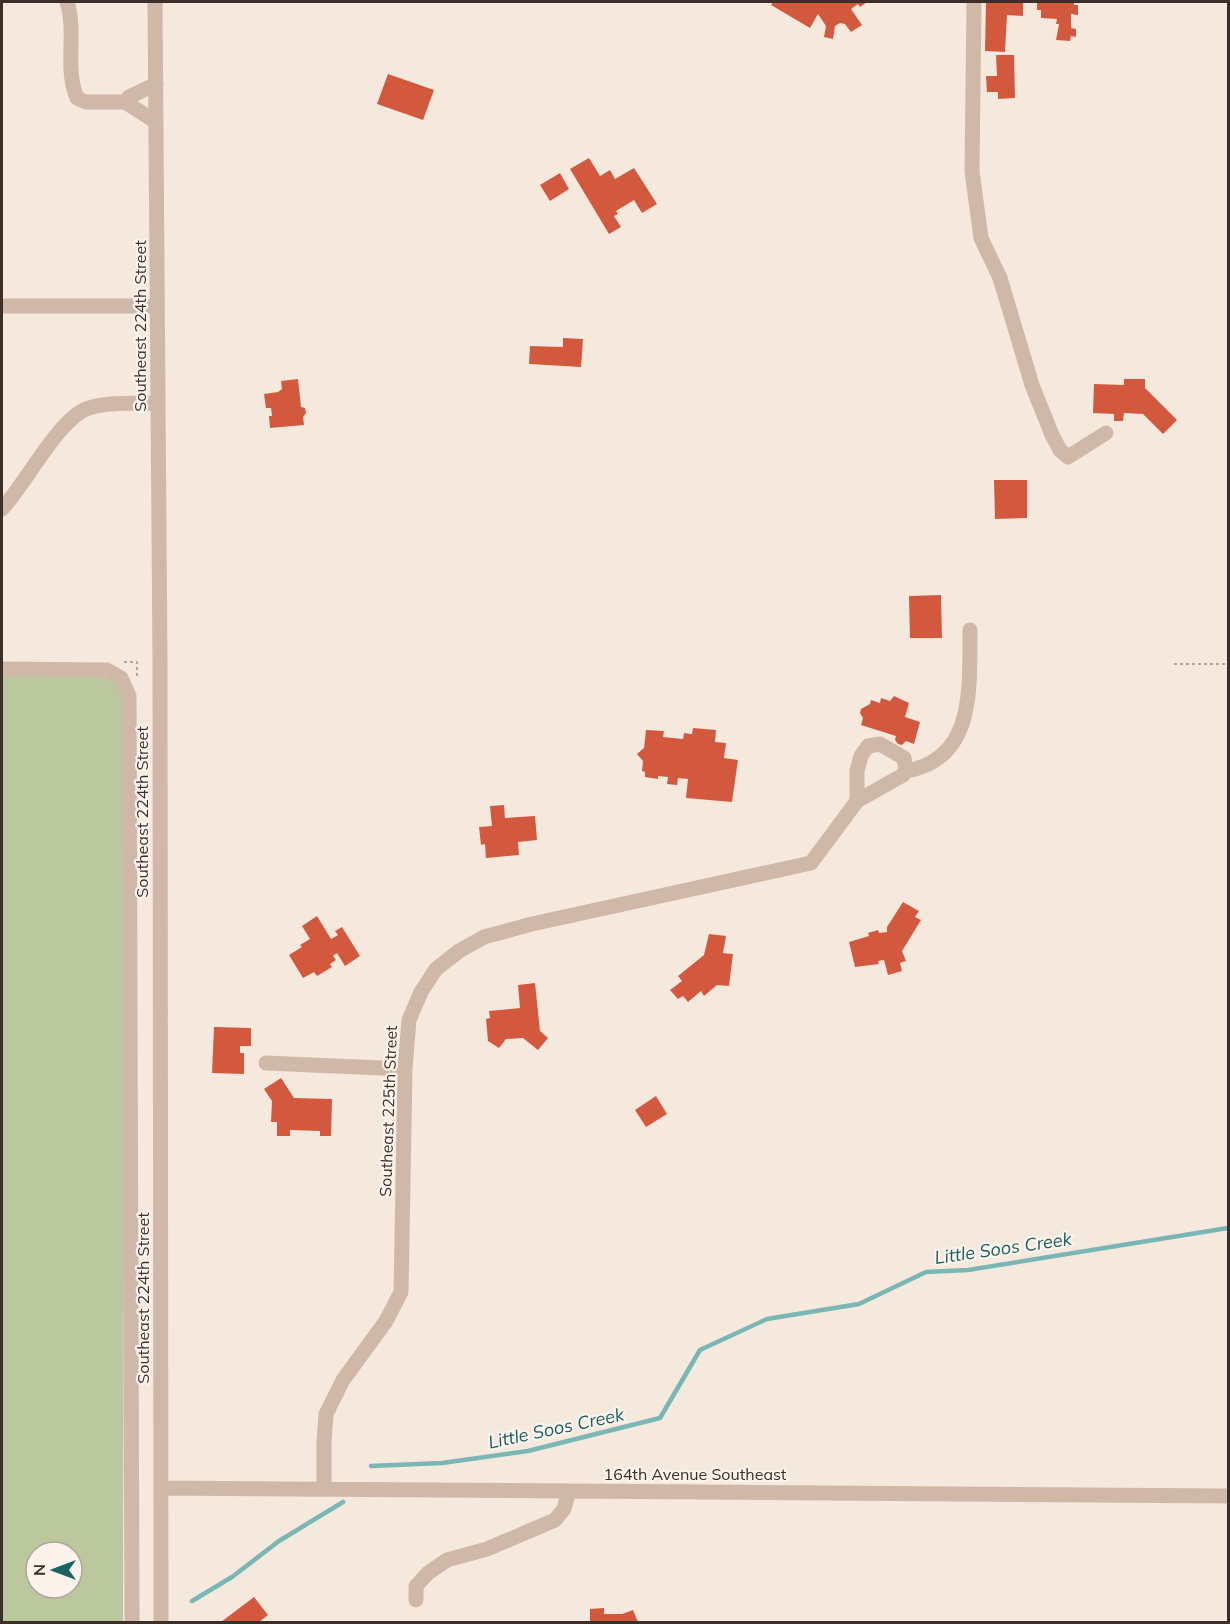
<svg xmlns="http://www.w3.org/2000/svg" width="1230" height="1624" font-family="Mulish,sans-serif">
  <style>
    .green { fill: #bbc79c; fill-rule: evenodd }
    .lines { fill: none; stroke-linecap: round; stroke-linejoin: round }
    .stream { stroke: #79b6b5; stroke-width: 4.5 }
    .building { fill: #d3593e }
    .path { stroke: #bca192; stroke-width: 2; stroke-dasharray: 3 3; stroke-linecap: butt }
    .minor { stroke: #d0b8a8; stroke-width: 15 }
    .labels { text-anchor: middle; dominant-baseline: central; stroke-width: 4.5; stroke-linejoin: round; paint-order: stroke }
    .street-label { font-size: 16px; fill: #3c2e29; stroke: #fcf4ec }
    .water-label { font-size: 18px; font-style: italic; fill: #196363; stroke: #fcf4ec }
  </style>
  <rect width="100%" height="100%" fill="#f5e9de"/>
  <path class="green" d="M2,676L103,677L116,681L125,697L123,1622H2ZM36,1552H72V1588H36Z"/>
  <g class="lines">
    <path class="stream" d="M371,1466L442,1463L528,1451L660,1418L700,1350L767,1319L859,1304L926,1272L968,1270L1228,1228
      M192,1601L232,1577L279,1541L343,1502"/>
  </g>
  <path class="building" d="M773,2H867L860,7L858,4L851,9L862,25L851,32L845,24L840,23L835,26L833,39L824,37L826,26L818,14L810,28L771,5Z
    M986,2H1023V16L1007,15L1005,52L985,51Z
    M1037,2H1074V5H1078V15L1071,14V28L1076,29V37L1071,36L1070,41L1056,40L1059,24H1056L1057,19L1041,18V10H1037Z
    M996,55H1014L1015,98L998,99V92H987L986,76H997Z
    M388,74L434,90L423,120L377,104Z
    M589,158L600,176L610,170L615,179L634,168L657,204L642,213L634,200L616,211L618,214L614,216L621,227L609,234L570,169Z
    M560,173L569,189L550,201L540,185Z
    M563,338L583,339L581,367L529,364L530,346L563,347Z
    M298,379L301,407L305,408L306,413L303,417L304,425L270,428L269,416H272L271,408H266L264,394L278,392L282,389L281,381Z
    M1124,379H1145V388L1177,420L1163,434L1143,414L1124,413L1123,421H1114V414L1093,413L1094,384L1124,385Z
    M994,480H1027V518L995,519Z
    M941,595L942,638H910L909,596Z
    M894,696L909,703L905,717L920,722L914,744L906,741L902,745L898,744L895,740L896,736L861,725L863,718L860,713L861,709L870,704L871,700L880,703L881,698L890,701Z
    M693,728L716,730L715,742L726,743L724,758L738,760L732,802L686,798L688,779L678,778L677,785L667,784L668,777L658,776V779L645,777V772L642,771L643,761L637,754L644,748L646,730L664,731L663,737L683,739L684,733L692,734Z
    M504,805L505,818L535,816L537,840L518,842L519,855L486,858L485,844L481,845L479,827L492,826L490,806Z
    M903,902L919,911L915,917L921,920L902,951L906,961L900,963L902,971L888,975L884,960L878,961L879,964L855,967L849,942L869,936L868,933L878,930L879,933L887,932V927Z
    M317,916L331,939L338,935L335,931L342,927L360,956L345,966L337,953L333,956L336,960L330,964L332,967L317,976L314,972L303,978L289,955L302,947L300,945L310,939L302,926Z
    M709,934L726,936L723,953L733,954L729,986L717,985L704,996L701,991L688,1002L683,996L678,999L670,990L682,981L678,976L704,955Z
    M535,983L540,1031L548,1038L538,1050L523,1038L506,1039L499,1048L488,1041L486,1019L490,1018L489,1011L520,1008L518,985Z
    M214,1027L251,1028V1046H240V1053H244V1074L212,1073Z
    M281,1078L294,1098L332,1099L331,1136H320V1131L290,1130V1136H277V1122H271L272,1101L264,1089Z
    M656,1096L667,1114L646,1127L635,1110Z
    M254,1597L268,1615L259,1622H221Z
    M604,1608V1614H622L633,1610L638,1622H590V1609Z"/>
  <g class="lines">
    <path class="path" d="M124,662H137V677
      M1174,664H1228"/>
    <path class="minor" d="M67,2C77,33 64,67 77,98L86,102H125
      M155,2L160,662L161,1622
      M974,2L972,171L981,238L1000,278L1032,385L1052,435L1060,450L1068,457L1106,433
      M156,84L129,97L125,102L156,122
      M2,306H157
      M2,509C25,485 59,417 89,408C110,401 136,404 158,403
      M2,669L107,670L121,678L129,696L132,1622
      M906,771C977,759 969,685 970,630
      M266,1063L405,1069
      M161,1488L1228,1496
      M324,1489V1442L326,1414L343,1380L386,1321L401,1292L405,1069L409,1020L421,992L436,969L459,951L484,937L532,924L811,863L857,801V771L861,756L868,746L880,744L904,758L906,771L903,775L857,801
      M416,1600V1586L428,1573L447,1560L487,1549L555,1520L564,1509L569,1491"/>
  </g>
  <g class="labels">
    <g class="street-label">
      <text transform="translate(140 326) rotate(-90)">Southeast 224th Street</text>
      <text transform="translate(142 812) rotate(-90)">Southeast 224th Street</text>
      <text transform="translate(388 1111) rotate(-88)">Southeast 225th Street</text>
      <text transform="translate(143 1298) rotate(-90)">Southeast 224th Street</text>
      <text x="695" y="1474">164th Avenue Southeast</text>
    </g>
    <g class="water-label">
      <text transform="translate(1003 1248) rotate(-8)">Little Soos Creek</text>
      <text transform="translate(556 1428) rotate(-12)">Little Soos Creek</text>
    </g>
  </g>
  <rect width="1230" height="1624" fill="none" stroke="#3c2e29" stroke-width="6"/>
  <g transform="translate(54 1570) rotate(270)"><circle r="28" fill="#fcf4ec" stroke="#afa59e" stroke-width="1.5"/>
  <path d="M0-4.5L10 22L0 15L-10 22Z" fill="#196363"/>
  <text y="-9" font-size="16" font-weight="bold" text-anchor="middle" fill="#3c2e29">N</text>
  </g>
</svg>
